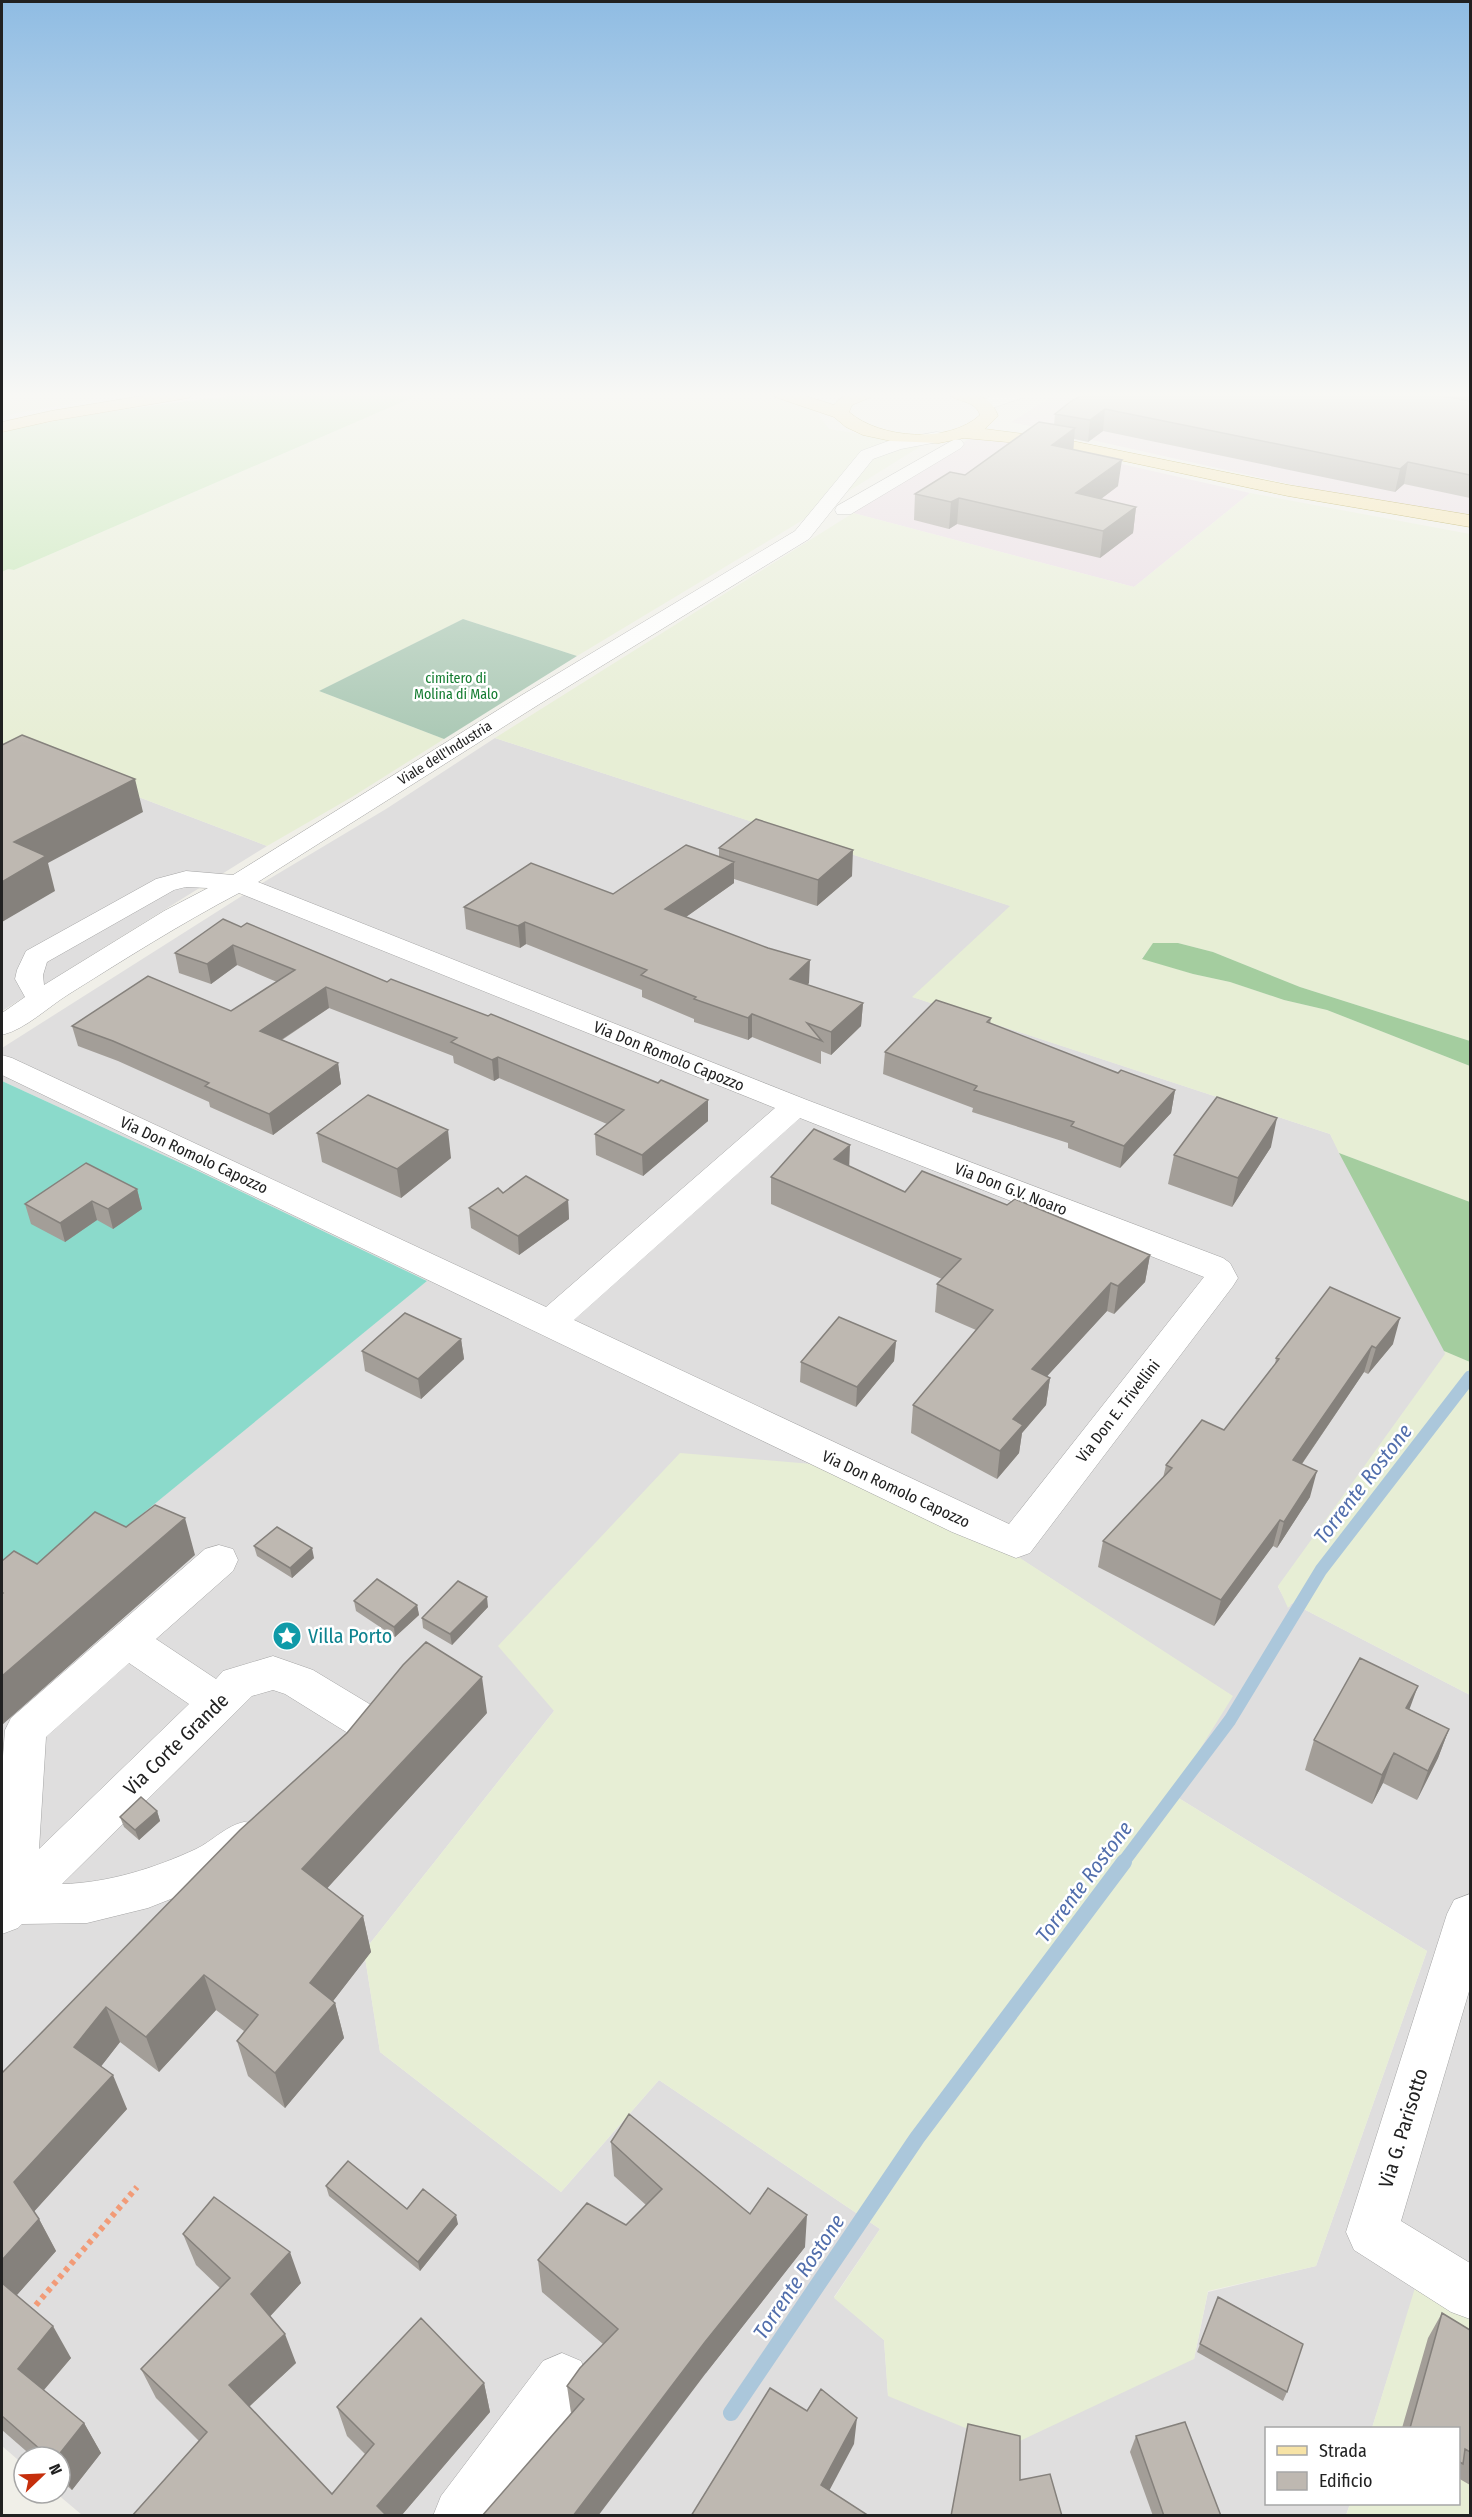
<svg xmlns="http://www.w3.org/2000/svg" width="1472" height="2517" font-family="'Fira Sans Condensed',sans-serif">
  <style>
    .residential { fill: #dfdede; fill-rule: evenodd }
    .industrial { fill: #e9dae3 }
    .farmland { fill: #e7eed5 }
    .grass { fill: #c2e7b1 }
    .forest { fill: #a4cd9f }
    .cemetery { fill: #aac8b4 }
    .pitch { fill: #8bdacb }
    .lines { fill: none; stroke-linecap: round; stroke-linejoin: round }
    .stream-far1 { stroke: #abc7db; stroke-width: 13 }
    .stream { stroke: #abc7db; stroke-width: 16 }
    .minor-casing { stroke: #a5a5a5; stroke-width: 1 }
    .major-casing { stroke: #958109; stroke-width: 1 }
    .path { stroke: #f29b77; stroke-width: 6; stroke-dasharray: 4.5 4.5; stroke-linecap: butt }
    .minor { fill: #fff; fill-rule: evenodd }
    .major { fill: #f7e3a6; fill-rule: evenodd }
    .wall { fill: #a39e98 }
    .shaded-wall { fill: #85817c }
    .building { fill: #beb8b1; stroke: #85817c; stroke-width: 1.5 }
    .labels { text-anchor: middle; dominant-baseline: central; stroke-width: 5; stroke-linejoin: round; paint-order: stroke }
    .far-park-label { font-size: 14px; fill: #127b2f; stroke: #fff }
    .far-street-label { font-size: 14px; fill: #212121; stroke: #fff }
    .street-label { font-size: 16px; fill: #212121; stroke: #fff }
    .near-culture-label { font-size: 20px; fill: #0d838f; stroke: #fff; text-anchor: start }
    .near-street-label { font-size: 20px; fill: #212121; stroke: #fff }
    .near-water-label { font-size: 21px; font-style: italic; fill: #516eac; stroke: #fff }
  </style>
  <rect width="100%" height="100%" fill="#f0efe8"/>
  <path class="residential" d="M495,738L1011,906L913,997L1330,1134L1446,1354L1278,1587L1289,1607L1292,1603L1470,1695V2295L1423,2265L1372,2428H1266V2504H1350L1346,2515H82L56,2493H60V2457H24V2465L2,2446V1605L427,1281L198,1171L2,1081V1048L259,885L386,809ZM859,1454L1232,1696L1172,1794L1427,1951L1316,2266L1208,2292L1194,2359L888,2395L884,2340L834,2297L880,2229L659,2080L561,2192L380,2052L364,1951L554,1711Z
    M2,745L267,846L2,1011Z"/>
  <path class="industrial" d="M1058,393H1316L1470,422V522L1419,513L1011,422Z
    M1001,437L1250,493L1134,587L853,513L970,438Z"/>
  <path class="farmland" d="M2,393H105L80,402L2,416Z
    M423,393H771L792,395L816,411L829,429L924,444L793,526L577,656L463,619L319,691L444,739L352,797L267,846L2,745V572L8,569L14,570Z
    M1250,493L1470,534V1041L1300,987L1213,952L1178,943H1154L1142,958L1193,974L1230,982L1284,1000L1327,1010L1470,1066V1202L1339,1153L1330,1134L912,997L1010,906L495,738L853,513L1134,587Z
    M1444,1351L1470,1362V1695L1292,1603L1288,1608L1278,1586L1445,1354Z
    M680,1453L847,1467L859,1454L1233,1696L1172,1794L1427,1951L1316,2266L1208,2291L1194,2359L1009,2446L888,2396L884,2340L834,2298L880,2229L659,2080L561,2192L380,2052L364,1951L554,1711L498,1646Z
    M1422,2265L1470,2295V2515L1346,2516L1350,2504H1458V2428H1372Z"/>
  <path class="grass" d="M259,393H423L14,570L8,569L2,572V432C86,413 173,402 259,393Z"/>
  <path class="forest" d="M1153,943H1178L1213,952L1300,987L1470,1041V1066L1327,1010L1284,1000L1230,982L1193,974L1142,959Z
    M1339,1153L1470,1202V1362L1444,1351Z"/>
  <path class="cemetery" d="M463,619L577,656L444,739L319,691Z"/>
  <path class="pitch" d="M2,1081L198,1171L427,1281L53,1587L2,1605Z"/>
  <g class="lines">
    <path class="stream-far1" d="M1122,1864L1230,1720L1321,1570L1470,1377"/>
    <path class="stream" d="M731,2413L917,2138L1124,1862"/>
    <g class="minor-casing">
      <path id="minor" d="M1002,393H1029L1027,397C1015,399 987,412 979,410L977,406L991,395Z
        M937,432L943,433L946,437L943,441L901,449L873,459L809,539L538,705L258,882L807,1100L1223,1258L1230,1263L1238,1278L1233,1286L1030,1553L1016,1558L952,1532L2,1075V1055L12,1058L546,1307L775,1108L239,893C180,924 125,959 69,994C48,1007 26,1029 2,1035V1013L25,997L15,979L17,970L26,951L156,879L186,871L233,875L522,695L795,531L861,451L891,440ZM186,887L208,888L164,911L44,985L43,975L47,962L174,890ZM800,1118L1204,1277L1009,1524L574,1320Z
        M955,439L961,440L964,444L961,448L851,514H837L835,510L837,506Z
        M219,1545L233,1549L238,1560L233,1571L156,1639L216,1679L223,1671L273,1656L313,1670L381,1711L387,1723L381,1735L366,1740L351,1735L285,1694L273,1690L252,1696L62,1884C108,1883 155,1868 196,1849C211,1842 227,1825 244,1822C249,1822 256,1826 262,1827L268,1841L262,1855L229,1876L148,1908L87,1923L22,1924L18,1928L2,1934V1769L5,1730L11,1718L205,1549ZM129,1663L189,1704L39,1849L46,1737Z
        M1470,1894V1988L1401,2221L1470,2263V2319L1451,2312L1354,2250L1346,2232L1447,1914L1454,1900Z
        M562,2353L581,2361L589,2380L581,2399L496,2516H433L441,2496L543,2361Z"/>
    </g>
    <g class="major-casing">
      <path id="major" d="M160,393H196L188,398L51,421L2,432V422L51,411Z
        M773,393H796L834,405C845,391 857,393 873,393L871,397L852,405L849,412C880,439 949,444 980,415C975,399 956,403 947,393C967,392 990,392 998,416L985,429L1062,439L1288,485L1470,515V527L1288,496L1096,455L1029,444L964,438L939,443L891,441L863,435L846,427L834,417L775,397Z"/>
    </g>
    <path class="path" d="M30,2312L137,2187"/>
    <use href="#minor" class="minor"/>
    <use href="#major" class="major"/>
  </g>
  <path class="wall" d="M1085,393H1470V498L1404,484L1395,492L1103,431L1088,442L1074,439L1073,450L1118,486L1101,499L1136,507L1133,533L1100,558L957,524L949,529L914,520L915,494L965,475L1054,425L1055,414Z
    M719,848L852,876L817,906L734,879V883L686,917L809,983L807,985L863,1003L861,1026L831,1055L821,1051V1064L752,1037L748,1040L694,1022V1019L642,997V990L526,944L520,948L466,929L464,907L613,894L719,857Z
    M241,927L658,1083L708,1100V1121L643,1176L596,1155L595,1134L607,1124L499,1078L494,1081L454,1063L453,1056L329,1008L282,1040L338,1063L341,1084L273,1135L210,1107L209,1102L118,1061L78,1046L72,1026L231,1011L277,982L237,965L211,984L179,973L175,953Z
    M991,1018L990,1024L1118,1073L1175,1090L1171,1113L1120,1168L1068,1148V1143L972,1112L973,1108L883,1074L885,1052Z
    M317,1133L451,1158L401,1198L322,1162Z
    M1271,1147L1232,1207L1168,1184L1174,1155Z
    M849,1166L905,1192L1007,1205L1150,1255L1145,1282L1114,1314L1107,1311L1047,1376L1050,1378L1046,1405L1022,1433L1019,1453L997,1479L911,1433L913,1405L976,1330L935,1312L937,1284L942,1279L771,1204V1177Z
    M137,1189L142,1209L113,1229L97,1220L65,1242L31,1224L25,1204Z
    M503,1193L568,1200L569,1219L519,1255L471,1228L469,1208Z
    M461,1339L464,1359L421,1399L365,1371L362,1351Z
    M896,1341L894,1361L856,1407L800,1382L801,1362Z
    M1393,1344L1368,1374L1364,1372L1302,1464L1310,1497L1277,1548L1273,1546L1214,1626L1098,1567L1103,1541L1163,1478L1166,1465L1224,1430L1275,1365L1276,1358Z
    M254,1546L314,1558L292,1578L257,1556Z
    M354,1601L417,1605L419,1615L395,1637L356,1611Z
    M488,1607L452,1645L423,1628L422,1618Z
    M1409,1709L1449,1729L1438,1758L1417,1800L1383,1783L1372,1804L1305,1770L1314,1740Z
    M487,1713L327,1888L363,1916L371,1952L333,2001L335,2003L344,2038L285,2108L248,2076L237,2041L244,2031L216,2010L159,2072L120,2042L101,2066L127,2109L34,2211L39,2219L56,2251L16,2296L71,2358L44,2390L84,2423L101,2453L72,2490L60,2480V2457H33L2,2430V2073Z
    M157,1811L160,1821L139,1840L124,1827L120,1817Z
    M611,2142L750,2214L805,2247L706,2373L571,2413L567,2386L603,2344L542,2292L538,2260L626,2225L646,2205L614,2176Z
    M326,2186L407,2209L458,2224L420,2271L329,2196Z
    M183,2234L301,2283L270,2316L296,2363L249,2407L332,2494L366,2455L347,2436L337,2407L484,2383L490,2412L401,2516H132L199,2441L156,2398L141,2369L220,2288L196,2265Z
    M1218,2297L1287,2392L1283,2401L1197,2352Z
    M1442,2313L1470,2330V2485L1458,2478V2428H1402L1428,2338Z
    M1136,2436L1221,2516H1153L1130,2452Z"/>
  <path class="shaded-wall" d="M1105,409L1103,431L1088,442L1090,420Z
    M1075,428L1073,453L1052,445Z
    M1122,460L1118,486L1073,520L1076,493Z
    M1408,462L1404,484L1395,492L1400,469Z
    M959,498L957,524L949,529L951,502Z
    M1136,507L1133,533L1100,558L1103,531Z
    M135,779L143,812L48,863L55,891L2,922V882L14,842Z
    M853,850L852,876L817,906L818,880Z
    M734,862V883L666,931L665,909Z
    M525,922L526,944L520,948L518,926Z
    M233,945L237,965L211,984L207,964Z
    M810,960L809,983L790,1001V979Z
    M326,987L329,1008L264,1051L260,1031Z
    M863,1003L861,1026L831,1055V1032Z
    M752,1014V1037L748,1040V1018Z
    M498,1057L499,1078L494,1081L492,1060Z
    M338,1063L341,1084L273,1135L269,1114Z
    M1175,1090L1171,1113L1120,1168L1124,1146Z
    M708,1100V1121L643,1176L642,1155Z
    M1277,1118L1271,1147L1232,1207L1238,1178Z
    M448,1130L451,1158L401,1198L397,1169Z
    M850,1145L849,1172L834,1159Z
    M137,1189L142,1209L113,1229L108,1209Z
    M568,1200L569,1219L519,1255L518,1236Z
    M92,1201L97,1220L65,1242L60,1223Z
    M1150,1255L1145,1282L1114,1314L1118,1286Z
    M1111,1283L1107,1311L1028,1397L1032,1369Z
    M1400,1318L1393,1344L1368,1374L1376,1348Z
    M461,1339L464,1359L421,1399L418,1379Z
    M896,1341L894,1361L856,1407L857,1387Z
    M1372,1346L1364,1372L1286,1487L1293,1460Z
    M1050,1378L1046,1405L1022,1433L1019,1453L997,1479L1000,1451L1013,1419Z
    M1317,1471L1310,1497L1277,1548L1284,1522Z
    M185,1518L195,1555L2,1725V1676Z
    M1280,1520L1273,1546L1214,1626L1221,1600Z
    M312,1548L314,1558L292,1578L290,1568Z
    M487,1597L488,1607L452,1645L450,1634Z
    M417,1605L419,1615L395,1637L394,1627Z
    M482,1677L487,1713L312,1905L302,1869Z
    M1418,1686L1407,1716L1406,1708Z
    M1449,1729L1438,1758L1417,1800L1428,1771Z
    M1394,1753L1383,1783L1372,1804L1382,1775Z
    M157,1811L160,1821L139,1840L135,1830Z
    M363,1916L371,1952L320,2018L310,1983Z
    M204,1975L216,2010L159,2072L146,2037Z
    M335,2003L344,2038L285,2108L275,2073Z
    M106,2007L120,2042L89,2082L74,2047Z
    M113,2075L127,2109L31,2215L14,2182Z
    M456,2215L458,2224L420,2271L418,2262Z
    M807,2215L805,2247L706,2373L598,2516H573L705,2342Z
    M39,2219L56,2251L8,2305L2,2294V2260Z
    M290,2252L301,2283L263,2324L251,2294Z
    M53,2326L71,2358L36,2399L18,2369Z
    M285,2334L296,2363L241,2414L229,2385Z
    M484,2383L490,2412L401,2516H380L377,2506Z
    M857,2418L854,2444L819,2510L821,2485Z
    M84,2423L101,2453L72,2490L60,2471V2457H57Z"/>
  <path class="building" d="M1085,393H1424L1470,401V475L1408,462L1400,469L1105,409L1090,420L1055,414L1070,402Z
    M1039,422L1075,428L1052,445L1122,460L1076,493L1136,507L1103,531L959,498L951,502L915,494L950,472L965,475Z
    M22,735L135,779L14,842L46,856L2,882V745Z
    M756,819L853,850L818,880L719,848Z
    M686,845L734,862L665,909L768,948L810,960L790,979L863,1003L831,1032L807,1023L822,1041L752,1014L748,1018L694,999L696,997L641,975L647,970L525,922L518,926L464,907L531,863L613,894Z
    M223,919L241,927L247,923L387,982L391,979L488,1016L491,1014L658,1083L661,1080L708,1100L642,1155L595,1134L624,1110L498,1057L492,1060L451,1042L457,1038L326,987L260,1031L338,1063L269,1114L205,1086L209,1083L113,1041L72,1026L148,976L231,1011L295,970L233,945L207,964L175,953Z
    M936,1000L991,1018L987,1022L1118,1073L1121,1070L1175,1090L1124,1146L1071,1126L1074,1122L974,1090L977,1086L885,1052Z
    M368,1095L448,1130L397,1169L317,1133Z
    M1217,1097L1277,1118L1238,1178L1174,1155Z
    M814,1129L850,1145L834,1159L905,1192L922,1171L1007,1205L1015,1199L1150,1255L1118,1286L1111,1283L1032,1369L1050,1378L1013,1419L1023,1425L1000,1451L913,1405L993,1310L937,1284L961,1259L771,1177Z
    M86,1163L137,1189L108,1209L92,1201L60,1223L25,1204Z
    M526,1176L568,1200L518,1236L469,1208L498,1188L503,1193Z
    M1330,1287L1400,1318L1376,1348L1372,1346L1293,1460L1317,1471L1284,1522L1280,1520L1221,1600L1103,1541L1172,1468L1166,1465L1202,1420L1224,1430L1279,1359L1276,1358Z
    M405,1313L461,1339L418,1379L362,1351Z
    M839,1317L896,1341L857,1387L801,1362Z
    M155,1505L185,1518L2,1676V1594L3,1593L2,1592V1561L14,1551L37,1564L95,1512L126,1527Z
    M277,1527L312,1548L290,1568L254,1546Z
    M377,1579L417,1605L394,1627L354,1601Z
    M458,1581L487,1597L450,1634L422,1618Z
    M426,1642L482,1677L302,1869L363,1916L310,1983L335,2003L275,2073L237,2041L258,2015L204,1975L146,2037L106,2007L74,2047L113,2075L14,2182L39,2219L2,2260V2073L240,1830L347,1733L403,1665Z
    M1360,1658L1418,1686L1406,1708L1449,1729L1428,1771L1394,1753L1382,1775L1314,1740Z
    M141,1797L157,1811L135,1830L120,1817Z
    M629,2114L750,2214L768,2188L807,2215L705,2342L573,2516H482L584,2399L567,2386L580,2368L618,2329L538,2260L587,2203L626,2225L662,2189L611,2142Z
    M348,2161L407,2209L423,2189L456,2215L418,2262L326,2186Z
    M214,2197L290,2252L251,2294L285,2334L229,2385L332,2494L374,2444L337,2407L421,2318L484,2383L377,2506L387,2516H132L207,2432L141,2369L230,2278L183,2234Z
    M2,2283L53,2326L18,2369L84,2423L57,2457H49L2,2416Z
    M1218,2297L1303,2344L1287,2392L1200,2344Z
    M1442,2313L1470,2330V2452L1465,2449L1463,2464L1458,2461V2428H1410Z
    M770,2388L807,2411L821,2389L857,2418L821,2485L869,2516H691Z
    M1185,2422L1221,2516H1164L1136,2436Z
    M968,2424L1020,2436V2480L1050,2474L1062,2516H951Z"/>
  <linearGradient id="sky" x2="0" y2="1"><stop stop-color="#8fbce3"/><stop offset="0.53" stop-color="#f8f8f5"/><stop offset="1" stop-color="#f8f8f5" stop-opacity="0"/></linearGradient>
  <rect width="1472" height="745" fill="url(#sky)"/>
  <defs>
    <g id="sight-disc" transform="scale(1.5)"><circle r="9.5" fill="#0f9aa8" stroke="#fff"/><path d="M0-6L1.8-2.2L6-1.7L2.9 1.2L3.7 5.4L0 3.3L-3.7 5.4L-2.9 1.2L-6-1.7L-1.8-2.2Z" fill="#fff"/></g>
  </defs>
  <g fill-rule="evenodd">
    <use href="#sight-disc" x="287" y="1636"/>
  </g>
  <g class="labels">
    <g class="far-park-label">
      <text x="456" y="678">cimitero di<tspan x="456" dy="16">Molina di Malo</tspan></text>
    </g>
    <g class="far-street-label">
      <text transform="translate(445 753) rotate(-32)">Viale dell'Industria</text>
    </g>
    <g class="street-label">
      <text transform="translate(669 1056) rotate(22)">Via Don Romolo Capozzo</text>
      <text transform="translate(194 1155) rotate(25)">Via Don Romolo Capozzo</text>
      <text transform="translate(1011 1189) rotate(21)">Via Don G.V. Noaro</text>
      <text transform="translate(1118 1411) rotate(-52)">Via Don E. Trivellini</text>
      <text transform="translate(896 1489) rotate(25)">Via Don Romolo Capozzo</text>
    </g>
    <g class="near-culture-label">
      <text x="308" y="1636">Villa Porto</text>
    </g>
    <g class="near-street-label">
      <text transform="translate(176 1744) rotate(-44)">Via Corte Grande</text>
      <text transform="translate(1403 2128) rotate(-73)">Via G. Parisotto</text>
    </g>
    <g class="near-water-label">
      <text transform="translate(1363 1484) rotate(-52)">Torrente Rostone</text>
      <text transform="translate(1084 1882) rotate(-53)">Torrente Rostone</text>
      <text transform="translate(799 2277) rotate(-56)">Torrente Rostone</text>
    </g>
  </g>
  <rect width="1472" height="2517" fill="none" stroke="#212121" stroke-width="6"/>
  <rect x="1265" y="2427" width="195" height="78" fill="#ffffff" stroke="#a6a6a6" stroke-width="1.5"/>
  <rect x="1277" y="2446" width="30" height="9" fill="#f7e3a6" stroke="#a6a6a6" stroke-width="1.5"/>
  <text x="1319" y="2457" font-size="18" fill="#212121">Strada</text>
  <rect x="1277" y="2472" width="30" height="18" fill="#beb8b1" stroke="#a6a6a6" stroke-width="1.5"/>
  <text x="1319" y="2487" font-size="18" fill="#212121">Edificio</text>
  <g transform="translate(42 2475) rotate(67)"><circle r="28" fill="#ffffff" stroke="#a6a6a6" stroke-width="1.5"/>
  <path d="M0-4.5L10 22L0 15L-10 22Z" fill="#c62f0c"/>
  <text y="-9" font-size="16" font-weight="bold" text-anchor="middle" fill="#212121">N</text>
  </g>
</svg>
